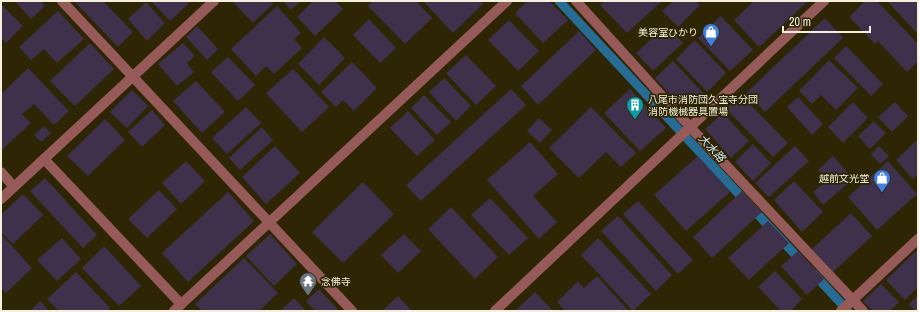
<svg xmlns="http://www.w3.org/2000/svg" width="919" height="312" font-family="'Archivo Narrow','Noto Sans JP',sans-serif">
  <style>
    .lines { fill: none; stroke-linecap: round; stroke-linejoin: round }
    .stream { stroke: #266c94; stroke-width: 9 }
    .building { fill: #3f314c }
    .lane { stroke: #965a58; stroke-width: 10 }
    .street { stroke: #965a58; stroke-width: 10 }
    .labels { text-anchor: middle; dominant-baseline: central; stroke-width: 3.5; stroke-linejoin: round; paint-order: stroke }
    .poi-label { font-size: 10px; fill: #f5f0de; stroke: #2d2504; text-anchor: end }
    .water-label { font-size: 11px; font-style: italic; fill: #d2e6f5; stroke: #2d2504 }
  </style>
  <rect width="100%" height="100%" fill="#2d2504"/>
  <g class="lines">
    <path class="stream" d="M559,1L802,262
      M814,274L848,311"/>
  </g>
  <path class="building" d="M15,1H41L45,6L31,19Z
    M74,1H103L133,32L118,47Z
    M151,1H191L170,21Z
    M232,1H271L273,4L253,23Z
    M283,1H301L291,10Z
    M313,1H335L343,9L315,36L297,17Z
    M373,1H416L432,18L405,44L368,6Z
    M423,1H480L483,4L453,33Z
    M527,1H549L568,20L543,43L515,13Z
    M604,1H662L627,33L600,5Z
    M673,1H696L700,5L678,27L662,11Z
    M754,1H808L759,47L734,20Z
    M865,1H877L918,44V61L907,72L878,41L875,44L849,17Z
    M887,1H918V34Z
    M146,2L165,23L147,41L128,19Z
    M1,4L23,26L6,43L1,38Z
    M277,6L301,33L294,39L302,48L274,74L266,66L256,76L231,49Z
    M58,11L84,39L57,63L44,49L31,60L19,47Z
    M721,16L753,50L730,71L698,38Z
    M825,18L843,38L765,112L746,93Z
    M369,19L396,48L380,63L353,35Z
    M509,20L539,51L518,71L488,40Z
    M666,25L683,43L653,71L636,53Z
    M197,26L218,49L207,60L186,37Z
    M579,31L596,50L538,105L521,86Z
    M324,37L345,58L319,85L298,64Z
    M695,40L726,73L707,92L676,59Z
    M90,43L114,69L75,106L50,81Z
    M183,43L195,56L187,63L194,72L177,86L158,64Z
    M846,46L883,84L871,96L834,58Z
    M466,55L496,86L476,105L446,73Z
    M228,57L255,85L238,101L211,72Z
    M829,60L858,88L836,110L821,95L812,104L799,91Z
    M673,61L703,93L684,110L655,78Z
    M352,62L377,88L354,111L343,100L336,107L321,92Z
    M28,68L69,111L54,125L34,104L22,114L31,123L2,150L1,148V94Z
    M293,69L329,107L302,132L266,93Z
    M444,78L471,106L456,121L429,92Z
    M196,81L225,112L202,133L173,101Z
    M511,89L526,105L421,201L406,185Z
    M630,89L666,128L640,151L604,113Z
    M132,90L148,106L127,128L110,112Z
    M424,95L451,122L437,135L411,108Z
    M741,95L788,143L773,157L726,109Z
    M798,97L823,124L812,135L787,107Z
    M853,102L868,118L843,143L828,127Z
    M895,102L908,116L892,132L878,117Z
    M246,107L261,123L227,154L212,138Z
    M591,107L636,153L621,167L606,152L579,178L549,148Z
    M152,110L165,125L142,147L128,132Z
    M408,111L435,140L417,156L390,128Z
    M723,113L749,141L731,158L705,129Z
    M539,118L552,130L540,143L527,131Z
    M105,119L125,140L88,176L67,156Z
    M874,121L886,133L870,149L858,136Z
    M44,126L51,133L41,142L34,135Z
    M262,127L273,140L240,170L229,158Z
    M918,139V174L913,179L896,160Z
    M530,142L558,174L533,196L557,222L539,239L487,180Z
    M753,144L771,163L753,181L735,162Z
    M275,146L300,173L266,204L242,177Z
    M795,146L809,161L769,197L755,183Z
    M879,146L889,156L880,164L871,154Z
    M698,156L730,192L686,231L654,195Z
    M833,156L853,179L823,205L813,192L827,181L818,170Z
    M186,161L205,181L181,204L162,183Z
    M888,161L917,194L877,230L848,197Z
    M45,178L97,235L83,248L30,191Z
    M794,181L823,212L802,232L774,200Z
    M363,182L394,214L343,263L312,232Z
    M159,190L177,209L147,238L128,219Z
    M742,191L762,212L712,258L693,237Z
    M228,192L254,221L188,282L162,253Z
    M23,194L43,215L13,244L1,232V215Z
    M490,198L528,238L509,255L471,215Z
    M638,201L693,260L678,274L623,214Z
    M451,207L498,257L475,279L428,229Z
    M851,213L872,236L833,272L812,249Z
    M618,216L672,275L656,291L601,231Z
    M768,221L789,243L749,280L728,258Z
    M1,234L32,268L6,293L1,288Z
    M270,234L297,264L274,286L246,256Z
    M404,234L421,251L398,273L381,255Z
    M62,238L81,259L57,281L37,260Z
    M598,238L651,294L633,311L581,255Z
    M104,246L141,286L119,306L82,268Z
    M918,249V289L917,288L905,300L886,280Z
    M798,251L824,279L807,295L781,266Z
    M244,258L278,293L259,311H202L195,304Z
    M775,271L802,299L791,311H781L758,287Z
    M76,272L110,308L107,311H59L47,299Z
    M597,276L629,311H565L557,302L578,281L584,288Z
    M881,284L899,302L890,311H873L863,301Z
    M319,289L338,310L337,311H315L306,301Z
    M535,292L553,311H515Z
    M918,295V311H915L909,304Z
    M398,296L412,311H382Z
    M294,298L306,311H280Z
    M40,301L49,311H30Z"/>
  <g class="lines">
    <path class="lane" d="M44,159L181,304"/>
    <path class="street" d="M62,1L352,311
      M576,1L691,128L863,311
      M1,172L14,187
      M1,199L214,1
      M174,311L507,1
      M495,311L824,1
      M841,311L918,239"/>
  </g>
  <defs>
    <g id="shop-pin" transform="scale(0.9)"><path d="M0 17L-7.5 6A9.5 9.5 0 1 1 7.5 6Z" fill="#3f7fe0" stroke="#2d2504"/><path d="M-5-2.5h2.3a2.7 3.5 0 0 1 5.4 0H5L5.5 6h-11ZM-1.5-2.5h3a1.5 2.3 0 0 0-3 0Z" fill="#fff"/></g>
    <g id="building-pin" transform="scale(0.9)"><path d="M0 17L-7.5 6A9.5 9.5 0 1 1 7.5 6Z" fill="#0f9aa8" stroke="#2d2504"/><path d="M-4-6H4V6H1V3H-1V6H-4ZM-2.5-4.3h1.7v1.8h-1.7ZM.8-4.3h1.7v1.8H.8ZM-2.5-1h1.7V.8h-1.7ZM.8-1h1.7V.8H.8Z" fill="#fff"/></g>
    <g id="temple-pin" transform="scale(0.9)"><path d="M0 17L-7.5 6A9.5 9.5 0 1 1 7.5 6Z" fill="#6b7280" stroke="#2d2504"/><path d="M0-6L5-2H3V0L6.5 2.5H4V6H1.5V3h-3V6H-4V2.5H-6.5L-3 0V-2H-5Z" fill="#fff"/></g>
  </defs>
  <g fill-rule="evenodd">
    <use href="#shop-pin" x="711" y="32"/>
    <use href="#building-pin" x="635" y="105"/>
    <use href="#shop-pin" x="882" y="178"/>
    <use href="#temple-pin" x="308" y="281"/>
  </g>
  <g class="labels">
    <g class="poi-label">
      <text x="698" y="32">美容室ひかり</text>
      <text x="648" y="99" text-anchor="start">八尾市消防団久宝寺分団<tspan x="648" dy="12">消防機械器具置場</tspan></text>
      <text x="869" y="178">越前文光堂</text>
      <text x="321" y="281" text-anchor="start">念佛寺</text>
    </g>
    <g class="water-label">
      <text transform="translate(712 148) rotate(47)">大水路</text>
    </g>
  </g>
  <rect width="919" height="312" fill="none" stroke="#f5f0de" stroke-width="4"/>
  <path d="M783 26v6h87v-6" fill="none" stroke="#f5f0de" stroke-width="2"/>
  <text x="789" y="26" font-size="12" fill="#f5f0de" stroke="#2d2504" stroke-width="3" paint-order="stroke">20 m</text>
</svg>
